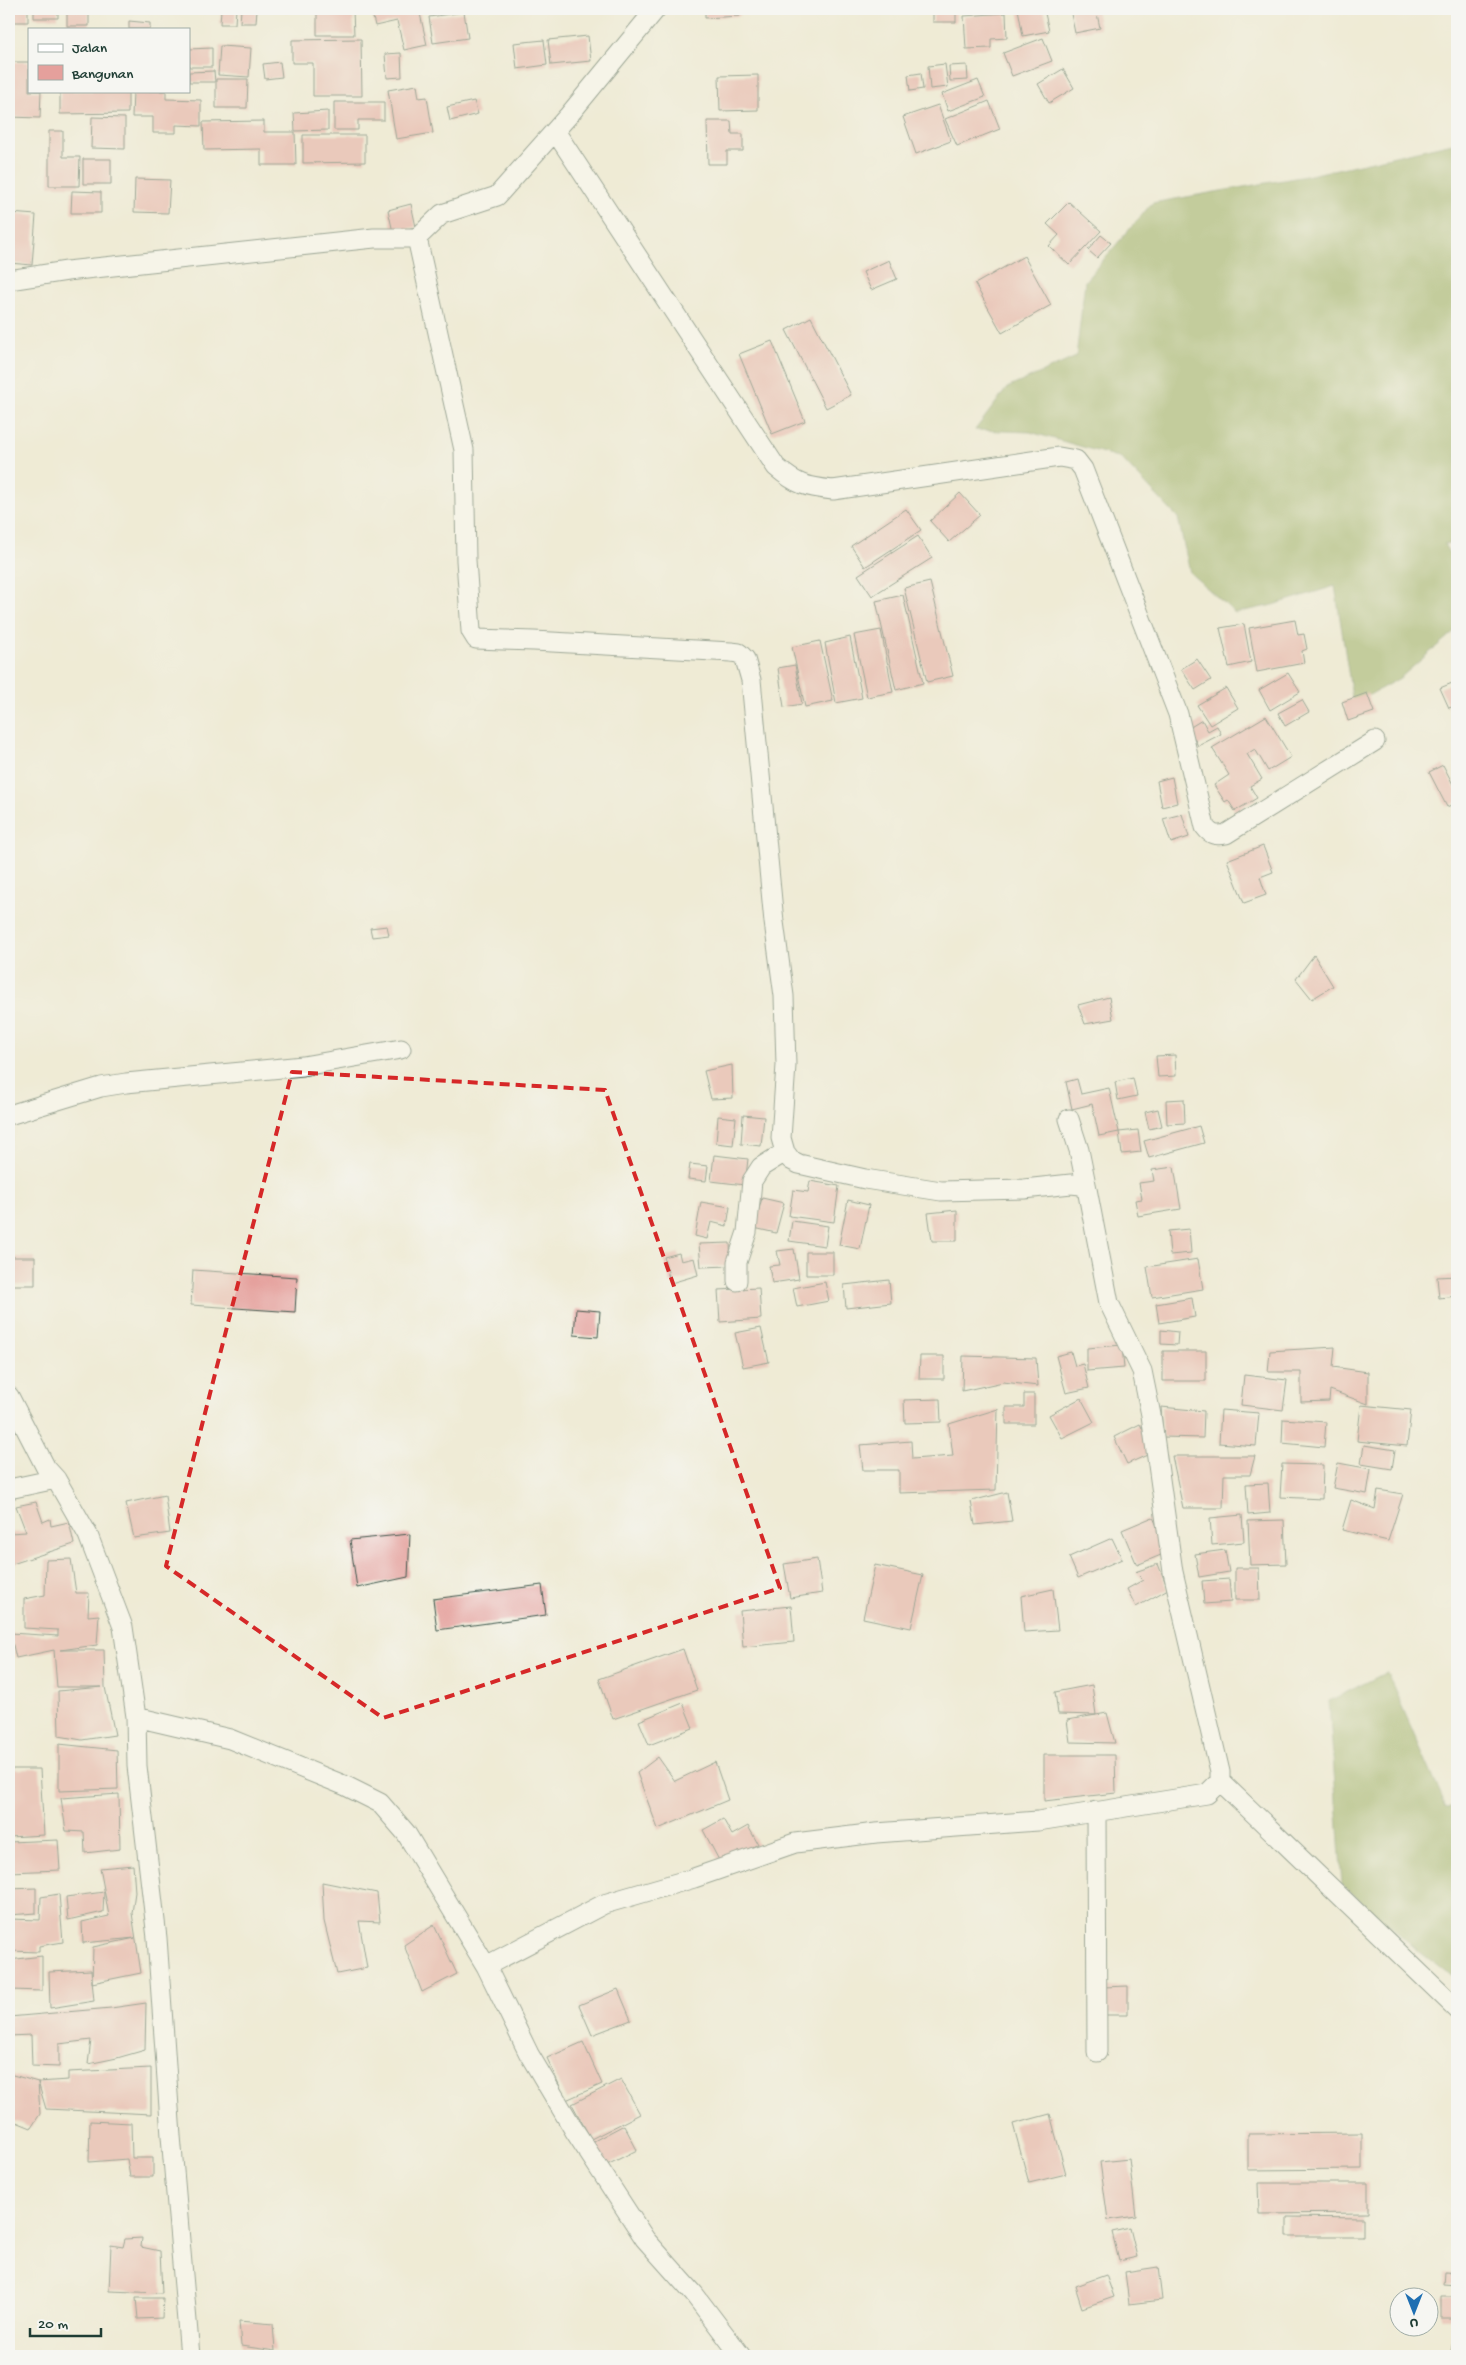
<svg xmlns="http://www.w3.org/2000/svg" width="1466" height="2365" font-family="'Gochi Hand',sans-serif">
  <style>
    .forest { fill: #8fa759; stroke: #577246 }
    .building { fill: #e5a09c }
    .lines { fill: none; stroke-linecap: round; stroke-linejoin: round }
    .street-casing { stroke: #3e574c; stroke-width: 21 }
    .street { stroke: #fff; stroke-width: 19 }
    .marked { fill: none; stroke: #d62828; stroke-width: 4; stroke-dasharray: 10 6; stroke-linejoin: round }
  </style>
  <rect width="100%" height="100%" fill="#f6f6f2"/>
  <filter id="ink" filterUnits="userSpaceOnUse"><feTurbulence type="fractalNoise" baseFrequency=".02" numOctaves="2"/><feDisplacementMap in="SourceGraphic" scale="10" xChannelSelector="R" yChannelSelector="G"/><feConvolveMatrix kernelMatrix="1 2 1 2 8 2 1 2 1" color-interpolation-filters="sRGB"/></filter>
  <filter id="wash" filterUnits="userSpaceOnUse"><feTurbulence type="fractalNoise" baseFrequency=".0096" numOctaves="4" result="noise"/><feDisplacementMap in="SourceGraphic" scale="20" xChannelSelector="R" yChannelSelector="G"/><feGaussianBlur stdDeviation="1.12" result="paint"/><feColorMatrix in="noise" values="0 0 0 0 0 0 0 0 0 0 0 0 0 0 0 0 0 1.4 0 .05"/><feComposite in="paint" operator="in"/></filter>
  <g filter="url(#wash)">
    <rect width="100%" height="100%" fill="#efebd6"/>
    <path class="forest" d="M1457,142V542L1444,544L1457,567V629L1400,678L1353,704L1335,586L1273,605L1235,613L1190,573L1178,518L1121,458L1030,432L975,430L1007,388L1076,357L1085,281L1152,203L1306,176Z
      M1387,1672L1446,1807L1457,1806V1978L1453,1977L1421,1953L1342,1885L1329,1701Z"/>
    <g id="blocks">
      <path class="building" d="M9,9H28V22H9Z
        M34,9H58V18H34Z
        M67,9H89V26H67Z
        M221,9H236L235,24H220Z
        M241,9H257L256,23H240Z
        M371,9H419L427,45L404,50L397,21L375,26Z
        M705,9H740V16L705,18Z
        M933,9H956V22H933Z
        M1018,9H1044L1049,31L1023,36Z
        M1070,9H1096L1100,28L1075,33Z
        M317,10H353L354,35H317Z
        M464,12L468,38L433,43L429,17Z
        M1006,13L1007,38L991,39V48L966,49L964,16Z
        M129,21L150,23V29H129Z
        M588,36L591,61L551,65L548,40Z
        M1043,38L1052,61L1012,76L1003,53Z
        M361,39L362,96H313V63H292V40Z
        M544,40L547,65L517,69L514,43Z
        M220,46L251,48L249,77L218,75Z
        M212,48V67H189V49Z
        M401,53L402,77L387,78L385,54Z
        M11,62H29V91H41L40,118L9,117Z
        M280,62L282,77L265,79L263,64Z
        M945,64L948,87L930,89L928,66Z
        M967,65L968,80L950,81L949,66Z
        M1063,69L1074,88L1049,103L1038,84Z
        M214,71L215,82H189V72Z
        M921,73L923,89L910,91L908,75Z
        M758,75V110L720,111L719,76Z
        M216,79H248L247,108H216Z
        M978,80L985,97L948,111L942,94Z
        M417,85L419,98L427,97L433,133L396,139L388,90Z
        M60,91H128V113L60,114Z
        M133,91H166V99L201,100V126L176,125V133H153V117H132Z
        M474,101L478,114L450,121L447,107Z
        M989,101L1000,129L957,146L945,119Z
        M334,102H384V120H358V130H334Z
        M938,105L951,141L916,154L903,117Z
        M328,111V130L295,131L294,113Z
        M92,117L125,118V149L91,148Z
        M264,121V132H295L296,165H261V149L204,150L203,122Z
        M707,121H731L732,134H743V151H727V164H708Z
        M49,131H63V157H80L79,186H49Z
        M303,135H365V162L303,163Z
        M83,159H111V184H83Z
        M135,179L170,180L168,213L134,212Z
        M72,191L101,192V213H71Z
        M1069,202L1101,231L1069,265L1049,246L1059,235L1047,224Z
        M411,204L416,227L393,232L388,210Z
        M10,213L36,215L32,265L9,263Z
        M1101,235L1111,243L1097,258L1088,250Z
        M1024,256L1051,305L1002,333L975,284Z
        M889,260L897,279L871,290L863,272Z
        M811,317L851,395L826,408L786,330Z
        M772,341L805,421L772,434L739,354Z
        M960,493L980,515L949,542L930,521Z
        M906,509L921,530L865,567L851,546Z
        M918,536L932,558L872,596L858,575Z
        M930,582L953,676L927,682L904,588Z
        M903,595L923,683L896,690L876,601Z
        M1295,620L1298,635L1304,634L1307,649L1302,651L1304,663L1257,672L1249,628Z
        M1244,624L1251,662L1229,667L1220,628Z
        M881,630L893,692L867,697L854,635Z
        M850,637L862,698L836,703L825,643Z
        M820,641L833,701L805,707L792,647Z
        M1197,659L1211,680L1195,690L1181,669Z
        M795,665L802,704L784,707L778,668Z
        M1288,673L1300,692L1270,710L1259,690Z
        M1457,681V705L1449,708L1440,688Z
        M1226,688L1238,708L1210,725L1197,705Z
        M1367,693L1374,712L1348,721L1342,702Z
        M1302,700L1309,712L1285,726L1278,713Z
        M1266,716L1291,757L1268,771L1255,749L1247,754L1262,779L1250,786L1257,798L1235,811L1228,800L1225,802L1214,785L1229,775L1212,748Z
        M1202,720L1208,731L1217,726L1221,734L1198,746L1189,728Z
        M1443,765L1457,792V802L1447,807L1429,772Z
        M1172,777L1177,803L1162,807L1157,781Z
        M1182,814L1189,837L1171,843L1163,819Z
        M1263,846L1273,872L1260,877L1266,895L1244,903L1227,860Z
        M387,926L389,935L372,937L370,928Z
        M1314,955L1333,986L1312,999L1296,979Z
        M1109,997L1113,1019L1085,1024L1078,1005Z
        M1175,1055L1176,1076L1158,1077L1156,1056Z
        M732,1065L733,1098L711,1099L704,1071Z
        M1133,1078L1137,1096L1118,1100L1115,1082Z
        M1077,1079L1081,1094L1109,1088L1119,1132L1099,1136L1092,1104L1072,1109L1066,1082Z
        M1184,1099L1185,1123L1167,1124L1166,1100Z
        M1158,1109L1162,1126L1149,1129L1145,1112Z
        M743,1115L764,1117L761,1146L741,1144Z
        M718,1116L736,1118L733,1145L716,1143Z
        M1199,1126L1204,1143L1149,1158L1144,1141Z
        M1138,1130L1141,1152L1122,1154L1119,1132Z
        M714,1155L748,1159L745,1185L711,1181Z
        M690,1164L708,1166L706,1181L688,1179Z
        M1174,1167L1181,1209L1138,1216L1135,1200L1142,1199L1139,1183L1154,1181L1152,1170Z
        M810,1181L839,1186L834,1222L789,1216L793,1190L808,1192Z
        M762,1198L784,1203L776,1233L754,1228Z
        M848,1200L869,1205L860,1249L839,1245Z
        M701,1202L730,1207L727,1226L711,1222L707,1239L695,1236Z
        M957,1210V1241H932L928,1213Z
        M792,1221L828,1226L825,1246L789,1241Z
        M1189,1229L1191,1253L1170,1255L1168,1231Z
        M730,1243L731,1266L701,1267L699,1244Z
        M794,1249L799,1279L772,1283L769,1266L780,1265L777,1251Z
        M806,1252H833V1275H806Z
        M679,1253L681,1261L694,1258L698,1275L671,1283L664,1257Z
        M9,1257H35V1285H9Z
        M1198,1259L1203,1289L1152,1297L1147,1267Z
        M193,1270L297,1277L295,1312L191,1305Z
        M1457,1276V1296L1439,1298L1437,1277Z
        M889,1280L891,1303L846,1308L844,1285Z
        M825,1282L829,1301L797,1307L793,1288Z
        M759,1288L761,1319L720,1322L718,1290Z
        M1192,1298L1195,1317L1159,1323L1156,1304Z
        M576,1309L600,1311L598,1337L574,1335Z
        M761,1328L769,1362L743,1367L735,1333Z
        M1161,1330L1178,1332L1177,1345L1161,1344Z
        M1122,1345L1124,1368L1087,1371V1348Z
        M1335,1347L1333,1367L1368,1372V1404L1330,1390L1329,1401L1301,1402V1372H1268L1270,1351Z
        M1163,1351H1206V1381H1163Z
        M1071,1352L1075,1366L1083,1364L1089,1388L1066,1393L1056,1356Z
        M920,1356H944V1379H919Z
        M963,1356L1036,1358L1038,1386L1003,1382L962,1391Z
        M1244,1375L1287,1380L1283,1410L1241,1405Z
        M1024,1394H1034V1424H1006V1407H1024Z
        M1081,1398L1094,1422L1062,1438L1049,1415Z
        M940,1399L941,1422L905,1423L904,1400Z
        M1361,1405L1411,1410L1407,1446L1357,1441Z
        M1161,1407L1204,1411L1203,1438L1163,1437Z
        M998,1409L996,1490L899,1493V1470H863L860,1445L911,1441L912,1459L953,1456L949,1424Z
        M1221,1410L1259,1413L1256,1446L1219,1443Z
        M1283,1419L1326,1422L1324,1447L1282,1443Z
        M1140,1424L1154,1452L1127,1464L1114,1437Z
        M1364,1445L1395,1450L1392,1469L1361,1464Z
        M1172,1456H1255L1250,1475H1224L1223,1508H1183Z
        M1338,1463L1371,1469L1367,1494L1333,1488Z
        M1282,1464L1323,1465L1322,1499L1280,1497Z
        M1268,1483L1270,1513L1248,1515L1246,1484Z
        M1378,1490L1403,1494L1388,1541L1342,1530L1351,1500L1375,1509Z
        M1007,1492L1012,1521L975,1525L971,1501Z
        M165,1495L170,1533L134,1538L126,1503Z
        M36,1502L43,1522L50,1519L51,1526L69,1522L74,1544L9,1565V1533L26,1532L16,1506Z
        M1242,1515L1244,1542L1212,1545L1210,1518Z
        M1153,1517L1168,1552L1137,1565L1122,1530Z
        M1284,1520L1286,1564L1250,1565L1248,1521Z
        M410,1534L408,1577L357,1588L350,1540Z
        M1112,1538L1122,1559L1078,1578L1069,1557Z
        M1225,1550L1229,1572L1199,1577L1195,1554Z
        M71,1559L76,1593H89L88,1616L99,1615L97,1645L60,1650H104L105,1687L115,1735L82,1740L59,1736L58,1691L102,1687H57L54,1650L16,1658L10,1633L58,1636V1630L24,1628V1599L45,1595L46,1560Z
        M817,1559L822,1593L790,1598L784,1564Z
        M1158,1564L1168,1589L1136,1607L1127,1589L1143,1580L1135,1572Z
        M875,1565L923,1575L911,1628L863,1618Z
        M1235,1568H1259L1260,1600H1235Z
        M1229,1579L1231,1602L1204,1604L1202,1581Z
        M542,1585L546,1615L437,1630L433,1599Z
        M1053,1589L1058,1630L1024,1632L1021,1596Z
        M791,1606L794,1642L743,1647L740,1611Z
        M683,1649L697,1690L613,1719L599,1679Z
        M1092,1685L1096,1715L1107,1713L1115,1743L1070,1742L1067,1720L1096,1715L1058,1714L1055,1692Z
        M683,1703L693,1728L649,1745L639,1721Z
        M59,1744L117,1750L118,1789L59,1791Z
        M1044,1755H1115L1116,1793L1044,1801Z
        M658,1757L675,1781L715,1762L728,1800L658,1829L637,1773Z
        M9,1769H40L44,1835L9,1837Z
        M119,1794L120,1849L85,1853L84,1832L66,1831L61,1798Z
        M723,1819L732,1835L748,1826L758,1844L721,1864L703,1830Z
        M58,1840L60,1870L9,1872V1842Z
        M133,1865L135,1892L132,1913L141,1973L92,1983L93,1947L135,1938L83,1943L82,1922L109,1916L100,1868Z
        M322,1882L377,1893L380,1922L359,1921L367,1968L337,1974L324,1921Z
        M36,1888V1913L9,1915V1889Z
        M104,1892L103,1912L68,1920L66,1897Z
        M59,1894L63,1942L39,1946V1952L9,1951V1919L40,1920L41,1897Z
        M434,1925L457,1974L422,1992L404,1945Z
        M42,1956V1991L11,1990L9,1960Z
        M91,1970L94,2001L50,2008L49,1972Z
        M1128,1986V2015H1105L1103,1987Z
        M618,1989L631,2020L592,2035L579,2005Z
        M146,2003L145,2050L117,2058L88,2064L91,2040L59,2044V2067L32,2066L31,2035L9,2036V2017L111,2008Z
        M583,2042L602,2084L566,2100L547,2058Z
        M151,2068V2114L46,2109L38,2082L68,2080V2072Z
        M9,2074L38,2082L40,2114L31,2128L9,2119Z
        M621,2079L640,2114L591,2139L572,2104Z
        M1050,2114L1066,2174L1029,2183L1013,2124Z
        M90,2121L131,2123L132,2158H153V2177H130L127,2159L89,2162Z
        M624,2125L637,2150L605,2166L592,2142Z
        M1362,2133V2169L1248,2170V2134Z
        M1129,2159L1136,2216L1108,2220L1100,2162Z
        M1258,2183H1368V2213L1259,2214Z
        M1287,2217L1363,2218V2236H1287Z
        M1130,2228L1137,2257L1119,2261L1112,2232Z
        M142,2238L141,2247L160,2251L162,2293L109,2291L111,2245L123,2247L125,2239Z
        M1158,2267L1162,2300L1129,2304L1125,2272Z
        M1445,2272L1457,2273V2284L1444,2283Z
        M1106,2275L1114,2297L1082,2308L1075,2286Z
        M1441,2296H1457V2318H1441Z
        M136,2298H163L162,2318L138,2319Z
        M239,2321L273,2324L275,2351L241,2346Z
        M1456,2326L1457,2356H1450Z"/>
    </g>
  </g>
  <g filter="url(#ink)">
    <use href="#blocks" fill-opacity="0" stroke="#3e574c" stroke-width="1"/>
    <g class="lines">
      <g class="street-casing">
        <path id="street" d="M555,131L776,467C797,485 806,487 833,490L1059,457L1076,460L1083,469L1178,714L1205,827C1211,835 1216,836 1226,834L1375,741
          M417,238L464,450L466,560L471,631L476,639L534,641L731,652L739,653L745,659L751,680L774,922L784,996L786,1065L781,1138L785,1152L791,1160L799,1164L865,1179L941,1191L1024,1189L1071,1184L1081,1185L1087,1189L1109,1303L1142,1371L1151,1415L1173,1572L1220,1772V1781L1207,1794L1038,1821L876,1833L795,1843L694,1878L604,1904L486,1966
          M9,280L67,271L374,238H417L442,214L497,196L569,115L656,9
          M9,1115L101,1087L126,1083L303,1066L401,1049
          M1069,1119L1079,1150L1087,1189
          M737,1281V1262L747,1232L752,1181L761,1167L785,1152
          M9,1396L46,1468L56,1479L88,1535L123,1627L136,1717L137,1766L157,1938L171,2136L190,2356
          M9,1489L56,1479
          M136,1717L230,1739L346,1786L380,1803L406,1833L486,1966L529,2054L574,2130L645,2239L694,2294L741,2356
          M1220,1781L1457,2009
          M1096,1811L1097,2052"/>
      </g>
      <use href="#street" class="street"/>
    </g>
  </g>
  <path d="M0 0H1466V2365H0ZM292,1072L605,1090L780,1588L383,1718L166,1566Z" fill="#efebd6" fill-opacity=".55" fill-rule="evenodd"/>
  <path class="marked" d="M292,1072L605,1090L780,1588L383,1718L166,1566Z"/>
  <rect width="1466" height="2365" fill="none" stroke="#f6f6f2" stroke-width="30"/>
  <rect x="28" y="28" width="162" height="65" fill="#f6f6f2" stroke="#a0aca6"/>
  <rect x="38" y="44" width="25" height="8" fill="#ffffff" stroke="#a0aca6"/>
  <text x="72" y="52" font-size="15" fill="#1f3d34">Jalan</text>
  <rect x="38" y="65" width="25" height="15" fill="#e5a09c" stroke="#a0aca6"/>
  <text x="72" y="78" font-size="15" fill="#1f3d34">Bangunan</text>
  <g transform="translate(1414 2312) rotate(180)"><circle r="24" fill="#f6f6f2" stroke="#a0aca6"/>
  <path d="M0-4L9 19L0 12L-9 19Z" fill="#1f6fb2"/>
  <text y="-8" font-size="14" font-weight="bold" text-anchor="middle" fill="#1f3d34">U</text>
  </g>
  <path d="M30 2328v8h71v-8" fill="none" stroke="#1f3d34" stroke-width="2.5"/>
  <text x="38" y="2328" font-size="15" fill="#1f3d34" stroke="#f6f6f2" stroke-width="4" paint-order="stroke">20 m</text>
</svg>
